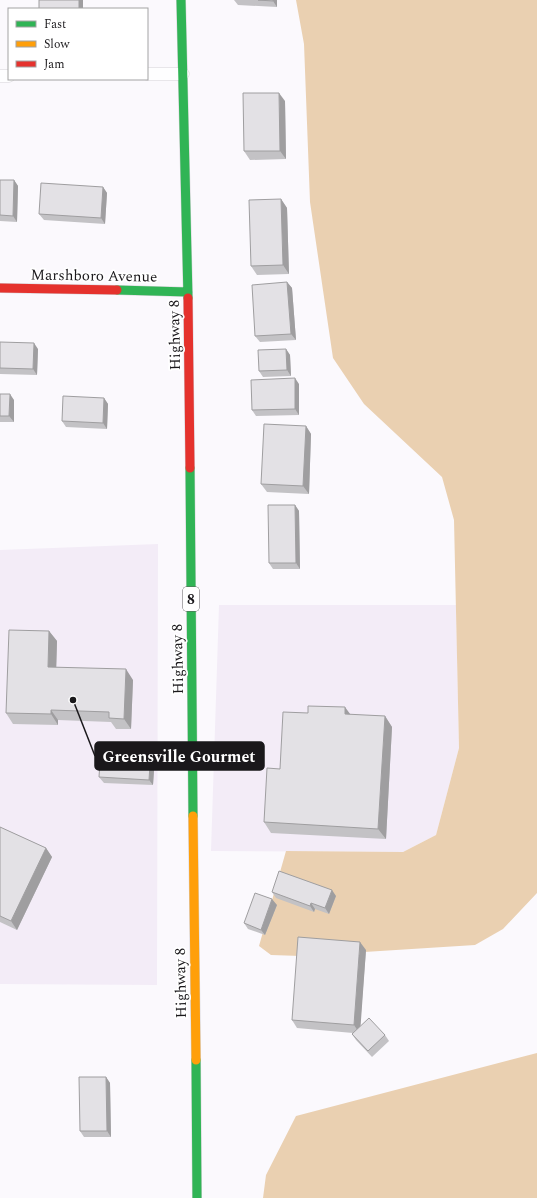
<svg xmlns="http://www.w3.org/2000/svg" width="537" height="1198" font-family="Spectral,serif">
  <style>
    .built { fill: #f3ecf7 }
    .forest { fill: #ead0b1 }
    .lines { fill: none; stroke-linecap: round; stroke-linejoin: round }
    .lane-casing { stroke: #d5d3d7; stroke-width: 13 }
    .fast-casing { stroke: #d5d3d7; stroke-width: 10 }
    .slow-casing { stroke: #d5d3d7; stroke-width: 10 }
    .jam-casing { stroke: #d5d3d7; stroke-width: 10 }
    .lane { stroke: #fefeff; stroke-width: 12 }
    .fast { stroke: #30b455; stroke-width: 9 }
    .slow { stroke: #ff9f0a; stroke-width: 9 }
    .jam { stroke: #e5322d; stroke-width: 9 }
    .wall { fill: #c3c2c5 }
    .shaded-wall { fill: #9f9ea0 }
    .building { fill: #e3e1e5; stroke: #9f9ea0 }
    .labels { text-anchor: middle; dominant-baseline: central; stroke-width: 3.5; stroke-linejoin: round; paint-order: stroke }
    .shield { fill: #fff; stroke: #5f5d5f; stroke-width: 1 }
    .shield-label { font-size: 14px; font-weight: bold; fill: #1a181b }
    .street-label { font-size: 15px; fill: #1a181b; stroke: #fff }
    .leader { fill: none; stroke: #1a181b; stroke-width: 1.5 }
    .callout-dot { fill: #1a181b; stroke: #fff; stroke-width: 1.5 }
    .callout { fill: #1a181b; stroke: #1a181b; stroke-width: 1.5 }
    .callout-label { font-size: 16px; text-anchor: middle; font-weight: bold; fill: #fff }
  </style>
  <rect width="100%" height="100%" fill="#fbf9fd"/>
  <path class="built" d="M158,544L157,985L0,984V550Z
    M219,605H456L459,748L436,835L403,852L211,851Z"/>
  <path class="forest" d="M296,0H537V893L503,929L475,945L301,956L271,955L259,946L286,851L403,852L436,835L459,748L454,520L442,477L364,404L333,358L310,202L304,44Z
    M537,1053V1198H263L266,1175L296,1116Z"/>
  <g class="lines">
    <g class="lane-casing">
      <path id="lane" d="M147,74H183
        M0,76H9"/>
    </g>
    <g class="fast-casing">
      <path id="fast" d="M181,0L188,298
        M117,290L188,292
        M190,468L193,816
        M196,1060L197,1198"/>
    </g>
    <g class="slow-casing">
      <path id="slow" d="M193,816L196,1060"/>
    </g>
    <g class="jam-casing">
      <path id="jam" d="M0,288L117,290
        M188,298L190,468"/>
    </g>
    <use href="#lane" class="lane"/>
    <use href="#fast" class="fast"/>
    <use href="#slow" class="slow"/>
    <use href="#jam" class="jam"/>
  </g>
  <path class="wall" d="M234,0H277V7L238,5Z
    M285,101L286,159L250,160L244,151Z
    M0,180H14L18,186L17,222L0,221Z
    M103,187L107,193L105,224L44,220L39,214Z
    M281,199L287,208L289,274L257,275L251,266Z
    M287,282L292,288L296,340L260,342L255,336Z
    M0,342L38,349L37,375L0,374Z
    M286,349L290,355L291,376L263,377L259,371Z
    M299,384V415L256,416L252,410Z
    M0,394L14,400V422H0Z
    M104,398L108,404L107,429L66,427L62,421Z
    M306,426L311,434L309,494L267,492L261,484Z
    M295,505L299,511L300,569H273L269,563Z
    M49,631L57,641L56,667L133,680L131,729H116L111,722L58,720V725L13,724L6,713Z
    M308,713L385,716L392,727L386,839L271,833L264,822L280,769Z
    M151,750L155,756L153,785L104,783L99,777Z
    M0,827L46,848L52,857L17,930L0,922Z
    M272,892L336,896L329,914L315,909L314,912L276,898Z
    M277,905L265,935L248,929L244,923Z
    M366,950L360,1026L385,1035L389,1041L372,1057L356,1040L352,1034L353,1033L297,1028L292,1020Z
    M106,1077L110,1083L111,1137H84L80,1131Z"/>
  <path class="shaded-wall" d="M79,0H83V9H79Z
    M273,0H277V7L273,1Z
    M279,93L285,101L286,159L280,151Z
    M14,180L18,186L17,222L13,216Z
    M103,187L107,193L105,224L101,218Z
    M281,199L287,208L289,274L283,265Z
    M287,282L292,288L296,340L291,334Z
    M34,343L38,349L37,375L33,369Z
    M286,349L290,355L291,376L287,370Z
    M295,378L299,384V415L295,409Z
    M10,394L14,400V422L9,416Z
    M104,398L108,404L107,429L103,423Z
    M306,426L311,434L309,494L303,486Z
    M295,505L299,511L300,569L296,563Z
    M49,631L57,641L56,678L48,667Z
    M126,669L133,680L131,729L124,719Z
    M345,707L353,718L345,714Z
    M51,710L58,720V725L51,714Z
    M385,716L392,727L386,839L378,829Z
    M151,750L155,756L153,785L149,780Z
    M46,848L52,857L17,930L11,921Z
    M332,890L336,896L329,914L325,908Z
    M272,899L277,905L265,935L261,930Z
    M311,903L315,909L314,912L310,906Z
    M360,942L366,950L360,1034L354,1025Z
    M106,1077L110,1083L111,1137L107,1131Z"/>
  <path class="building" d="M39,0H79V9H39Z
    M258,0H273V1Z
    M243,93H279L280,151H244Z
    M0,180H14L13,216L0,215Z
    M41,183L103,187L101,218L39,214Z
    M281,199L283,265L251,266L249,200Z
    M287,282L291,334L255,336L252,285Z
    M0,342L34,343L33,369L0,368Z
    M286,349L287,370L259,371L258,350Z
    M295,378V409L252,410L251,380Z
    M0,394H10L9,416H0Z
    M63,396L104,398L103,423L62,421Z
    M264,424L306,426L303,486L261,484Z
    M268,505H295L296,563H269Z
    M9,630L49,631L48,667L126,669L124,719L109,718V712L51,710V714L6,713Z
    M308,706L345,707V714L385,716L378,829L264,822L267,768L280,769L283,712L308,713Z
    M101,747L151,750L149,780L99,777Z
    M0,827L46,848L11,921L0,916Z
    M279,871L332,890L325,908L311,903L310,906L272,892Z
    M255,893L272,899L261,930L244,923Z
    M298,937L360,942L354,1025L292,1020Z
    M369,1018L385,1035L368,1051L352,1034Z
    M79,1077H106L107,1131H80Z"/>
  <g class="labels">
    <rect class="shield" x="183" y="587" width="16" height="24" rx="3"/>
    <g class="shield-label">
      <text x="191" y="599">8</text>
    </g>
    <g class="street-label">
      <text transform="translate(94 276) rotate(1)">Marshboro Avenue</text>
      <text transform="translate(175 335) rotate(-91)">Highway 8</text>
      <text transform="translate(178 659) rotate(-91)">Highway 8</text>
      <text transform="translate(181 983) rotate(-91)">Highway 8</text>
    </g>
  </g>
  <path class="leader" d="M73 700L95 756"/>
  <circle class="callout-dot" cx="73" cy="700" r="4"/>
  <rect class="callout" x="95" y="742" width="169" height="28" rx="4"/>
  <g class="callout-label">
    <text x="179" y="762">Greensville Gourmet</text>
  </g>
  <rect x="8" y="8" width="140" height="72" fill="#ffffff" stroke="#a3a3a4"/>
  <rect x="16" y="21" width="20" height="6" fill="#30b455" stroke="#a3a3a4"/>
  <text x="44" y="28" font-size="12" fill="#1a181b">Fast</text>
  <rect x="16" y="41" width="20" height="6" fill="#ff9f0a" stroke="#a3a3a4"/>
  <text x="44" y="48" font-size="12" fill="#1a181b">Slow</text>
  <rect x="16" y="61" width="20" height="6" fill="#e5322d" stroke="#a3a3a4"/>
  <text x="44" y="68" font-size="12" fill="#1a181b">Jam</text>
</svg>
